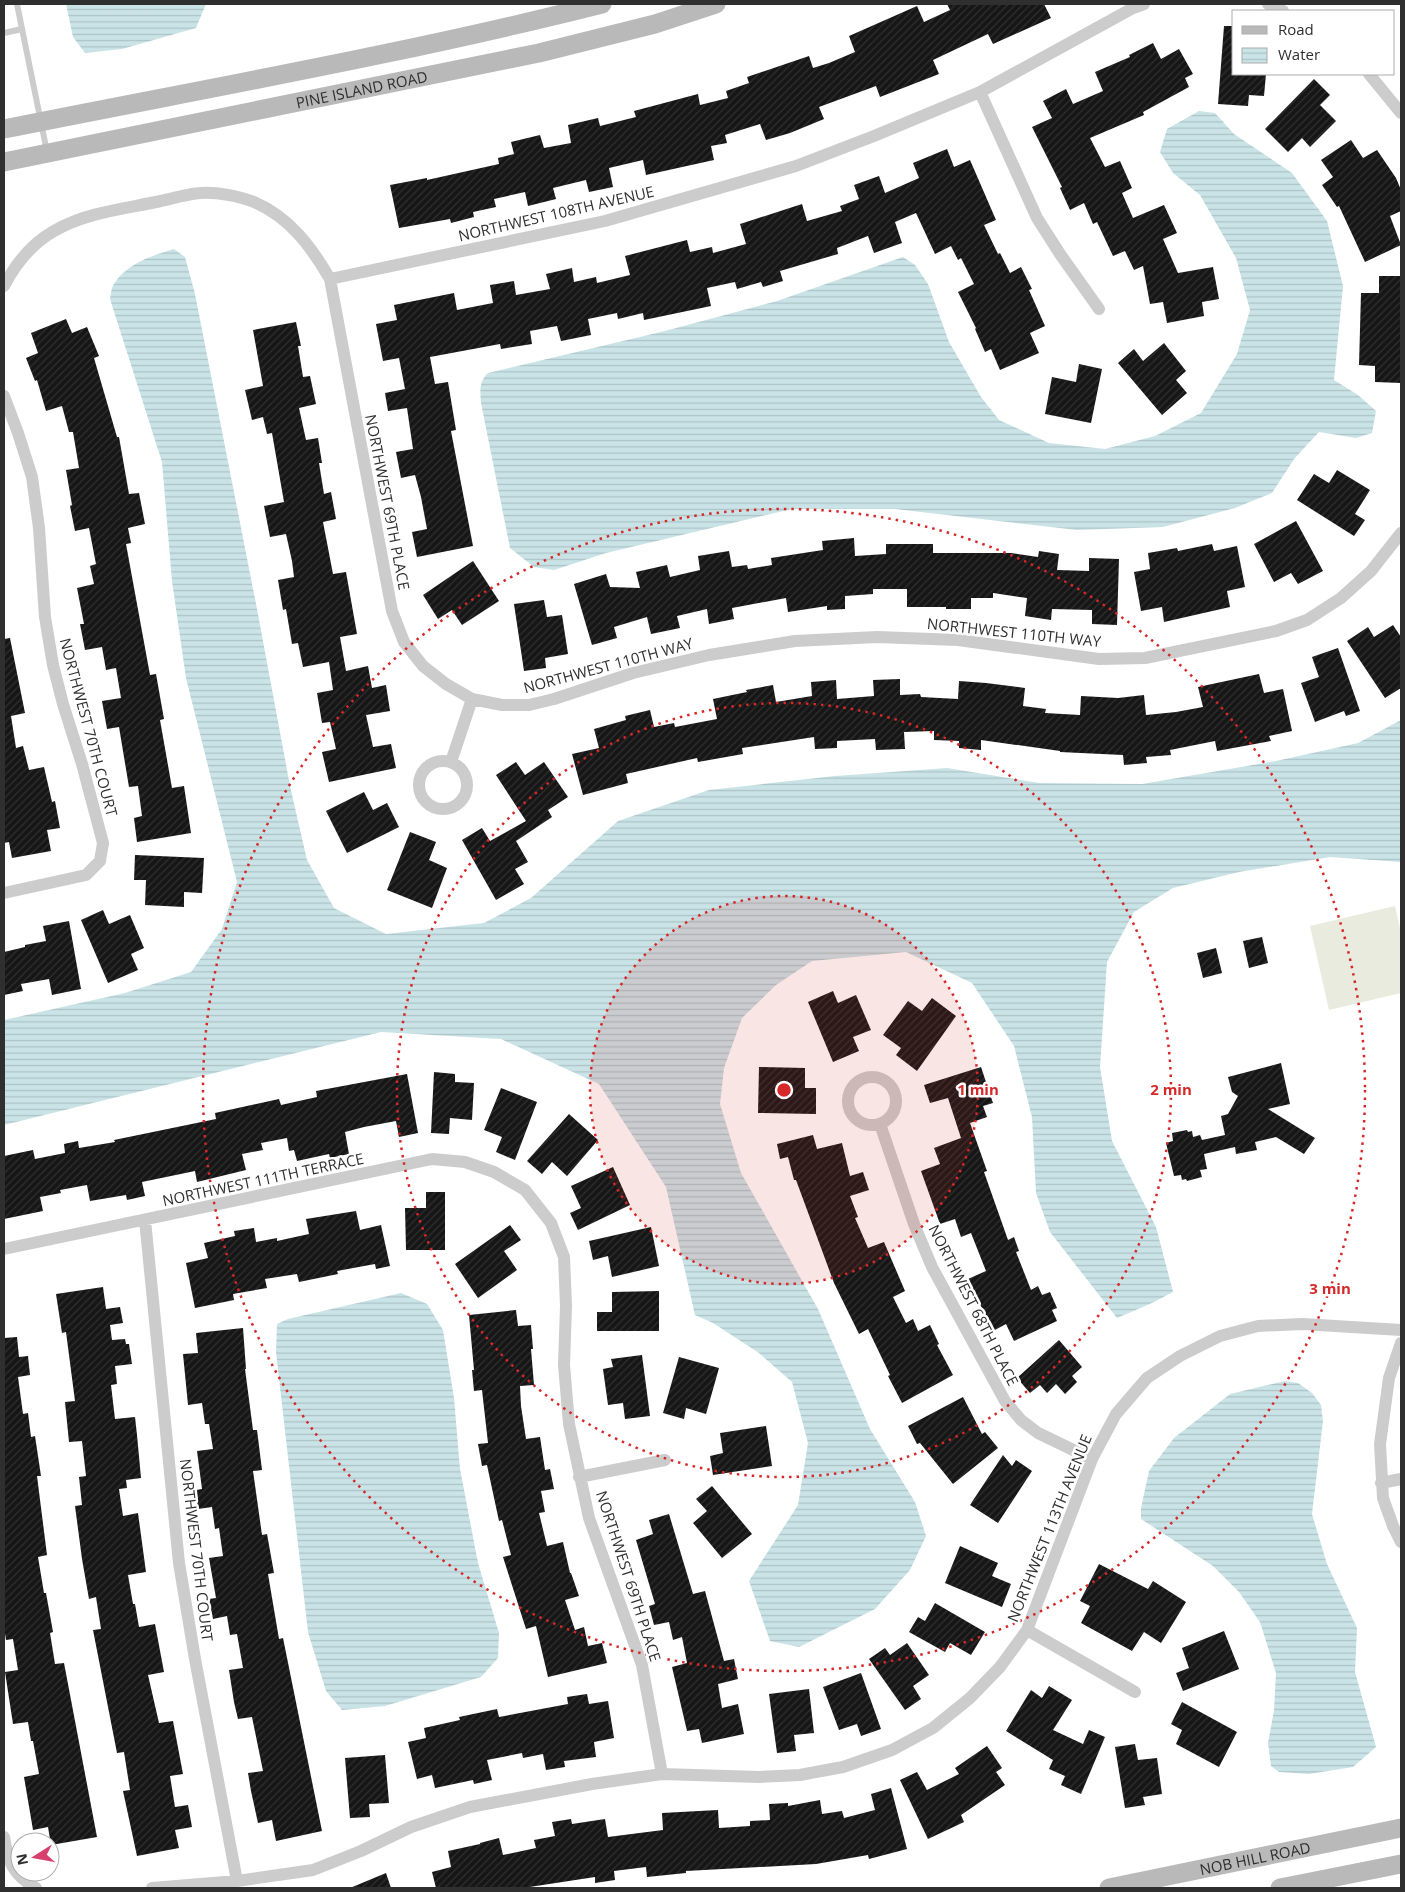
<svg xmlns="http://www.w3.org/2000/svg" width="1405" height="1892" font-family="'Open Sans',sans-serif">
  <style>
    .pitch { fill: #e8ebde }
    .water { fill: url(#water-rules) }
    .building { fill: url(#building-hatch) }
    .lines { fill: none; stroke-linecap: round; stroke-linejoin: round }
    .lane { stroke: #ccc; stroke-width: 6 }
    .street { stroke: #ccc; stroke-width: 12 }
    .secondary { stroke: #b9b9b9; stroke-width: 19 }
    .ring { fill: none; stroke: #d62828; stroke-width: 2.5; stroke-dasharray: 2.5 5 }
    .labels { text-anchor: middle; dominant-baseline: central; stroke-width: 5; stroke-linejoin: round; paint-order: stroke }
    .street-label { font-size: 15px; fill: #2f2f2f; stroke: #fff }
    .centre { fill: #d62828; stroke: #fff; stroke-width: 2.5 }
    .ring-label { font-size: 15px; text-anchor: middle; font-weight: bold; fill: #d62828; stroke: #fff; stroke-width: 5; stroke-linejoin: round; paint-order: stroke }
  </style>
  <defs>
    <pattern id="water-rules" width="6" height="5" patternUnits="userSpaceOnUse" patternTransform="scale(1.25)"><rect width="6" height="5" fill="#c9e3e7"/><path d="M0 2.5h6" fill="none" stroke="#adc3c6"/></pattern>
    <pattern id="building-hatch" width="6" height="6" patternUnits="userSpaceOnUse" patternTransform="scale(1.25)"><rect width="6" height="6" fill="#161616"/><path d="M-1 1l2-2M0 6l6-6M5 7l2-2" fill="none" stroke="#303030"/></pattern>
  </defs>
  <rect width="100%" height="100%" fill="#fff"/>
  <path class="pitch" d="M1395,906L1401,933V993L1329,1010L1310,926Z"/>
  <path class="water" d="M66,4H206L196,28L122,49L85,53L73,37Z
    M1199,111L1215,113L1234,134L1292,173L1327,221L1343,286L1334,380L1358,395L1376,411L1372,433L1356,438L1319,432L1294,459L1272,493L1235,508L1163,527L1077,530L895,509H792L606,553L554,570L534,567L510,548L481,403C480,390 479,382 488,373L665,331L777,301L903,257L915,265L928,284L949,342L981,397L999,420L1049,443L1105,449L1155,436L1201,413L1237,354L1250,310L1236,258L1200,195L1173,173L1160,152L1167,129Z
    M174,249L185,257L195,294L257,609L290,786L307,860L334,908L386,934L484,923L531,898L618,821L709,790L835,776L947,768L1039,783L1142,784L1276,761L1358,743L1401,720V862L1330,857L1239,872L1173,888L1134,912L1107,962L1100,1067L1112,1141L1156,1227L1173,1292L1152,1303L1117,1318L1050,1232L1036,1193L1032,1117L1014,1046L972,983L906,952L812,961L776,985L742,1018L724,1068L720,1104L741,1173L818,1309L870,1429L915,1502L926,1536L910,1570L875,1609L799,1647L770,1641L749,1581L798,1505L808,1443L792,1382L759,1353L713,1323L695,1315L666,1187L599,1084L501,1039L381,1032L4,1125V1020L125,993L191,972L222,929L237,882L186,678L172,581L162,462L110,299C111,295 111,288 114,284C126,264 153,255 174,249Z
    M401,1293L427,1304L443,1330L454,1398L460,1469L478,1563L499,1633L498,1658L481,1677L385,1706L342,1710L326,1691L308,1632L276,1352L277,1324L288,1319Z
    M1285,1381L1298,1383L1312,1393L1321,1405L1323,1421L1312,1514L1327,1564L1357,1628L1355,1672L1376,1747L1353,1767L1309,1774L1279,1772L1271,1766L1268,1743L1274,1711L1276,1673L1260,1622L1239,1592L1213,1566L1141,1519V1508L1149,1471L1174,1438L1230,1394Z"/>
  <path class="building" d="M947,4H1044L1051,18L993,44L988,34L933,60L939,74L880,97L876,86L819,107L824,119L790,133L766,140L760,124L725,135L727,143L711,146L714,160L646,175L643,160L609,168L613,187L589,192L586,180L553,188L556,199L528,206L525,192L494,199L496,207L473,212L474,217L451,223L450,219L399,228L390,185L427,178V180L499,164L498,158L514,154L511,142L540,135L544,148L571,143L568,125L598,118L600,126L636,117L634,111L698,94L700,105L728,98L726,91L749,83L747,77L809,56L813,68L829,63L855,52L849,36L917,6L924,22L950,10Z
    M1224,26H1234V74H1266L1264,96L1249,95L1248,106L1218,104Z
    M1153,43L1161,59L1179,49L1193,74L1185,78L1189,87L1143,112L1144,115L1090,138L1105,167L1120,161L1132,188L1122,193L1133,218L1164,205L1177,233L1163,239L1178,273L1213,267L1219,299L1202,302L1204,316L1167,323L1163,302L1150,304L1143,266L1134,270L1125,251L1113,256L1097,222L1093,224L1084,203L1070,210L1060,188L1062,187L1032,127L1052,118L1043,101L1066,89L1073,104L1103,91L1095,72L1130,57L1129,55Z
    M1314,79L1330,95L1320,105L1336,121L1310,147L1302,138L1288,152L1265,129Z
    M1351,140L1363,158L1377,150L1396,178L1401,190V211L1390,216L1401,245L1365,262L1339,206L1337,207L1322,185L1333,177L1321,160Z
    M947,149L954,167L970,160L996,220L984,225L998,254L1000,253L1010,273L1021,267L1032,289L1029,290L1045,326L1030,333L1039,353L1000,370L991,349L985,352L975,329L976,328L958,292L974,284L961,258L958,260L951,246L935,254L916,213L895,222L902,243L874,253L868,236L837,248L838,254L780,271L783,281L763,287L761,282L737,289L735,282L707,288L711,306L644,320L643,313L618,319L617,313L588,319L591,335L561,341L557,326L530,331L532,344L501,349L500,344L430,357L435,384L448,382L456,430L451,431L473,546L417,557L412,532L427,529L421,497L415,475L401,478L396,452L413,449L407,408L388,411L385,393L405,389L399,358L383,361L376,324L397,320L394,305L454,293L457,310L493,303L490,285L514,281L516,295L550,289L546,274L572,268L574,282L596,277L597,283L630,275L625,256L687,240L690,252L712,247L713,253L746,244L740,224L802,204L807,221L842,211L840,206L859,199L854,185L879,176L885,193L919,178L913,163Z
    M1379,276H1401V383L1375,382V366L1359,365L1361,293H1379Z
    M66,319L72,333L87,327L99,356L94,358L117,437H119L129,494L139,493L145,524L128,528L131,543L126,544L150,675L156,674L164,719L160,720L172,788L184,786L191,833L137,842L134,818L142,816L138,786L129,787L119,727L107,729L102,701L121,698L116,668L106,670L102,647L85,650L80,624H84L77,588L94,584L90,566L96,564L89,528L75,531L70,506L72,505L66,470L79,468L73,432H69L62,406L46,411L37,380L35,381L26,358L38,353L31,333Z
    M296,322L301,346H298L303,377L310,376L316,404L299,408L306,440L318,438L322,463H319L324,494L331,492L336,519L323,522L333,574L346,572L357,634L340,637L346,671L368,666L372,688L386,685L390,711L366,715L373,747L391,744L396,768L329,782L322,752L336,749L330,722L322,723L317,693L333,690L329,662L303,667L298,643L292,644L286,609L283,610L278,580L294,577L292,561L286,534L270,537L264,506L284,502L272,433L267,434L263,417L252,420L245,390L263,386L253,330Z
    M1164,343L1186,371L1176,380L1187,393L1162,415L1118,363L1134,349L1143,361Z
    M1079,364L1102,369L1091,423L1045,414L1052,377L1076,382Z
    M1337,470L1370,490L1355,514L1365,520L1354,536L1297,500L1314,474L1329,483Z
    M1296,521L1323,571L1298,584L1291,573L1274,582L1254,544Z
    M854,538L855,556L886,554V544H933V553H1011L1038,557L1039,551L1059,554L1057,570L1089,571V558L1119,559L1117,625L1092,624V610L1052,609L1051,620L1025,616L1027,598L993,593V598H971V609H946V607H907V589H873V594L845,596V609L827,610V606L788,612L786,598L732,608L734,619L709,624L707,609L677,616L680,628L651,634L647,617L614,627L617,638L592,645L574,584L606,574L610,587L640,588L636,572L667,565L670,577L700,570L698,556L729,551L732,567L747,565L748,569L772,565L771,558L823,550L822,541Z
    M1212,544L1214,551L1237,546L1245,587L1227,591L1230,607L1164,622L1162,607L1141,611L1134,572L1150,569L1148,553L1177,548L1178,551Z
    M473,561L499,601L462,625L452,610L438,619L423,595Z
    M544,600L547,617L562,615L568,654L545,658L546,668L524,671L514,604Z
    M1393,625L1401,637V688L1385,698L1347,641L1368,627L1374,637Z
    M10,638L25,713L11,716L16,748L23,746L29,770L44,767L52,802L55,801L60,828L47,830L51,851L12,858L9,842L4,843V639Z
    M1338,648L1360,711L1346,716L1344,711L1315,722L1301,683L1319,677L1312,657Z
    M1259,674L1264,693L1283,689L1292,731L1269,736L1271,741L1217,751L1215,741L1170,750L1171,755L1146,757L1147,763L1124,765L1123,755L1060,752V751L981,740V750L959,748V741L934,740V731L904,732L905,749L876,750L875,739L837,741V748L815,749L814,737L742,748L743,754L698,762L697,758L626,774L628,783L583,795L572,754L599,748L594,729L626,720L625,716L650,710L654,727L674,723L675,727L717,719L713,699L747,692L746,690L773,685L776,702L812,696L811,682L836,680L837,699L874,696L873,680L900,679V695L920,694L921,697L958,699L959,681L986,683L1025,688L1023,706L1046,709L1045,713L1080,715L1081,696L1118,698L1144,695L1146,715L1176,712L1203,707L1198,687Z
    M516,762L525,775L544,762L568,797L548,810L552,817L516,841L528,862L515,869L524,884L496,900L462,840L482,828L490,841L526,821L496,775Z
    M364,792L373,810L387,803L399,827L347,853L326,811Z
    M410,832L436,842L429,860L447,868L432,908L387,890Z
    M135,855L204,858L202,893L184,892V907L145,905L146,880H134Z
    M103,910L109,924L130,915L144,948L131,954L138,970L108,983L81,920Z
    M69,921L81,989L52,995L49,979L21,984L23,991L4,995V952L25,947V945L46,941L43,926Z
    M1262,937L1268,963L1249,968L1243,941Z
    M1216,948L1222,973L1203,978L1197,953Z
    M833,991L838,1003L856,995L871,1030L853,1037L859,1051L833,1062L808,1002Z
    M932,998L956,1016L917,1071L896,1055L901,1048L883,1035L908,1001L922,1011Z
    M1281,1063L1290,1104L1268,1109L1315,1138L1304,1154L1276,1137L1255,1142L1257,1150L1236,1154L1235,1147L1204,1154L1207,1169L1200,1170L1202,1177L1187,1181L1186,1179L1182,1180L1181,1175L1174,1176L1166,1143L1173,1141L1172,1133L1187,1130L1188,1132L1192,1131L1193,1137L1200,1135L1202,1140L1225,1135L1221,1116L1228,1114L1238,1096L1232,1092L1228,1077Z
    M759,1067L805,1068V1088H816V1114L758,1113Z
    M981,1067L993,1103L983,1106L987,1117L970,1123L987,1171L984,1172L1008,1240L1014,1237L1019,1251L1016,1252L1031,1290L1038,1286L1042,1295L1050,1292L1057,1308L1052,1310L1057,1321L1014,1341L1006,1324L993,1331L977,1298L976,1299L968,1279L986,1271L971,1233L961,1237L955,1219L940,1224L921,1171L940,1164L934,1148L961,1138L948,1098L930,1103L924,1085Z
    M434,1072L455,1074V1082L474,1083L472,1120L450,1118L449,1134L431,1133Z
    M407,1074L418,1133L399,1137L396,1121L364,1127L345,1132L349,1154L330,1158L329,1154L297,1161L294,1150L289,1151L287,1138L261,1143L263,1150L242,1154L246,1170L197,1182L195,1171L142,1182L145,1196L127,1200L126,1195L90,1201L87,1185L60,1190L61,1193L40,1197L43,1211L4,1219V1156L33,1150L35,1159L65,1153L64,1144L78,1141L79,1148L115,1142L114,1140L216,1119L215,1113L279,1099L281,1105L317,1097L316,1091Z
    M501,1088L537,1102L515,1160L496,1152L502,1137L484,1130Z
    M569,1114L598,1140L567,1176L552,1162L542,1174L527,1161Z
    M813,1135L817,1149L842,1143L850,1176L863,1172L869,1190L850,1196L858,1217L855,1218L868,1248L884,1242L905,1291L893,1297L906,1323L913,1319L918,1331L930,1325L939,1344L937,1345L953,1375L902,1403L888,1376L890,1375L868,1329L859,1334L834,1283L796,1180H794L788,1157L780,1159L777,1144Z
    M613,1167L630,1205L578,1230L570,1213L581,1208L571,1186Z
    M426,1192H445V1250H406L405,1208H426Z
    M356,1211L360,1230L381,1225L390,1266L376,1269L375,1264L337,1271L338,1274L299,1282L297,1274L265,1279L267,1288L233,1294L234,1300L195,1308L186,1263L208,1258L204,1243L235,1236L234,1231L254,1228L256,1242L277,1238V1241L309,1234L306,1219Z
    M510,1225L521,1240L504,1251L517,1270L478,1298L455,1264Z
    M651,1227L659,1266L612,1277L608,1256L593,1260L589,1241Z
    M103,1287L106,1309L120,1307L123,1323L110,1325L112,1340L125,1339L126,1344H129L132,1364L115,1366L117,1384L111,1385L115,1419L135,1417L137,1435L141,1478L126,1480L127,1488L119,1489L123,1516L138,1513L146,1572L128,1575L133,1604H135L139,1627L155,1624L164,1672L148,1675L159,1723L173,1721L183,1774L170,1776L175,1807L188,1805L192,1827L175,1830L179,1848L137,1856L123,1791L130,1790L124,1752L117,1753L93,1630L101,1629L96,1597L89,1599L82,1559L75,1506L82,1505L79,1477L86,1476L82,1441L69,1442L65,1402L75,1401L66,1332L62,1333L56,1294Z
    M659,1291V1331H597V1312H612V1292Z
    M516,1310L518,1326L531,1325L533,1349H531L534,1385L520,1386L521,1406L526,1439L540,1437L545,1470L550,1469L554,1489L541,1491L545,1512L539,1513L547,1546L563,1542L570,1573H571L579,1596L565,1600L575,1630L584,1627L588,1646L602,1643L607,1663L548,1677L536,1626L526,1629L503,1557L511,1555L502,1520L499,1521L487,1465L482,1466L478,1444L488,1443L482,1390L474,1391L472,1370H474L469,1315Z
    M243,1328L246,1369H245L253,1430H257L262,1470L253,1471L262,1535L267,1534L274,1573L268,1574L279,1639L283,1638L322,1831L276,1841L272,1820L258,1823L251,1791L248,1773L263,1771L252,1717L238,1719L234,1702L229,1670L243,1668L237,1634L230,1635L227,1616L213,1619L209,1599L216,1598L209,1558L223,1556L219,1528L215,1529L212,1507L198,1509L196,1490L202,1489L197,1451L213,1449L209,1424H205L202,1403L188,1405L183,1354L198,1353L196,1333Z
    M17,1337L19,1357L28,1356L30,1375L18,1377L23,1414L28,1413L31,1437L35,1436L41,1476H37L47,1555L38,1557L44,1593H46L53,1632L50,1633L55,1664L64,1663L97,1837L51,1845L48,1827L33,1830L24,1777L39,1774L33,1741H31L28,1722L13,1724L5,1672L18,1670L13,1639L6,1640L4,1627V1338Z
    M1059,1340L1082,1367L1072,1376L1077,1382L1065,1394L1056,1384L1047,1393L1040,1385L1030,1393L1017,1378Z
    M642,1355L650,1416L625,1419L623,1403L608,1405L603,1369L613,1367L611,1359Z
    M679,1357L719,1368L706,1414L686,1408L684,1419L663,1413Z
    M963,1397L982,1434L985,1432L998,1448L953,1484L920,1443L917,1444L908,1426Z
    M766,1426L772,1466L713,1475L710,1456L723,1453L720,1433Z
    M1003,1455L1012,1466L1016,1460L1032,1471L998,1523L970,1505Z
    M712,1486L752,1534L722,1558L693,1523L707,1511L696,1499Z
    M669,1514L693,1594L705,1591L724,1661L734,1659L738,1679L718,1684L722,1708L738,1704L744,1734L702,1743L699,1729L687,1731L672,1667L687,1663L682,1637L673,1640L669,1622L654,1625L649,1606L655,1604L636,1540L653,1534L649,1520Z
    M960,1546L998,1563L992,1576L1011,1584L1002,1607L945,1583Z
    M1099,1564L1148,1589L1153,1581L1186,1602L1161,1643L1144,1632L1132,1651L1081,1623L1090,1606L1080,1601Z
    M935,1603L985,1632L971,1655L950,1643L945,1652L909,1632L918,1617L925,1621Z
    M1224,1631L1239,1669L1183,1691L1176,1673L1189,1668L1182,1648Z
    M907,1643L929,1675L913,1686L921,1699L905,1710L869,1659L885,1648L890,1655Z
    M861,1673L881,1729L861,1736L857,1724L839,1730L823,1687Z
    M1049,1686L1072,1700L1053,1730L1083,1744L1089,1730L1105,1737L1081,1794L1061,1785L1065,1776L1049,1769L1053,1760L1006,1731L1031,1690L1042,1698Z
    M809,1689L814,1733L794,1735L796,1751L777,1753L769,1694Z
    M587,1694L589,1704L608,1701L614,1738L594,1742L596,1757L564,1761L565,1767L546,1770L543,1754L523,1758L522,1753L487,1760L492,1780L474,1784L473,1780L435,1788L432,1775L417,1779L408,1742L426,1738L424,1728L460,1720L459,1717L497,1709L499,1717L568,1704L567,1697Z
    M1182,1702L1237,1732L1219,1767L1176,1744L1182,1730L1171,1724Z
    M1135,1744L1138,1760L1157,1758L1162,1794L1143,1797L1145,1805L1125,1808L1115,1747Z
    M987,1746L1002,1768L996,1772L1005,1785L961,1815L964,1822L928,1839L900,1780L917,1772L927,1790L959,1774L955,1768Z
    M385,1755L389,1803L369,1804L370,1817L350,1818L345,1758Z
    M891,1788L907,1849L869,1859L868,1855L816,1864L686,1871V1873L647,1877L646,1867L614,1871L615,1880L595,1883V1877L523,1888H436L432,1872L451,1867L448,1851L480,1844V1843L499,1838L503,1855L536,1848L534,1840L555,1836L552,1822L571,1819L572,1824L605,1819L608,1837L663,1830L662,1813L718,1810L719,1828L750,1826V1821L770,1820L769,1804L788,1803V1806L820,1800L822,1814L842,1811L844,1818L875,1810L871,1794Z
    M386,1873L391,1888H350Z"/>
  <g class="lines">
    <path class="lane" d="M17,4L47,152
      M4,33L22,29"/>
    <path class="street" d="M1268,4L1283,11
      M1369,74L1401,113
      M980,92L1037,218L1060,254L1099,309
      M330,279L605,221L796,166L874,136L980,92L1133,8L1144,4
      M4,286C16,263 31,244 54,231C85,213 122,209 156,202C171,199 186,194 201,193C217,192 239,196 254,202C289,217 311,246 330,279L392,611L404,642L423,666L446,684L472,699L502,705H529L554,699L633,673L709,655L795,641L877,637L958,640L1099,659L1145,658L1276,631L1307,620L1341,598L1371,571L1401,533
      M4,396L18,433L32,477L39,528L45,617L53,665L63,704L82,764L103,843L100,861L86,875L4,893
      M419 785a24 24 0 1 1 48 0a24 24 0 1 1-48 0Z
      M451,762L472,699
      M848 1101a24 24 0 1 1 48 0a24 24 0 1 1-48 0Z
      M880,1124L914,1224L932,1267L1005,1401L1021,1420L1038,1433L1092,1459
      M145,1220L179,1563L195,1659L237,1881
      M4,1249L432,1159L465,1162L494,1172L525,1190L551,1223L564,1257L566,1306L564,1365L569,1424L589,1518L642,1665L662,1774
      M1401,1343L1389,1378L1380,1444L1383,1498L1393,1526L1401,1542
      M579,1477L665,1460
      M1381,1483L1401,1479
      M1027,1630L1135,1692
      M4,1837C8,1862 13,1875 36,1888
      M152,1888L237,1881L313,1870L361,1851L411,1827L470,1807L592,1784L662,1774L759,1777L800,1775L843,1767L892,1750L933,1728L970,1698L1000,1667L1027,1630L1092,1459L1116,1414L1147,1378L1180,1356L1220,1336L1258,1326L1302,1324L1401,1330"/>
    <g class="secondary">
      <path d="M4,129C203,89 404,54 602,4"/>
      <path id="s1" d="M4,162L539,53L655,24L716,4"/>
      <path id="s2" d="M1109,1888L1401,1828"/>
      <path d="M1280,1888L1401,1864"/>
    </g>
  </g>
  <circle cx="784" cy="1090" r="194" fill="#d62828" fill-opacity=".12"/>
  <g class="ring">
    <circle cx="784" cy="1090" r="194"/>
    <circle cx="784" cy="1090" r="387"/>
    <circle cx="784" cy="1090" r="581"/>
  </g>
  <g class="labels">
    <g class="street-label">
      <text stroke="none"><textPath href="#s1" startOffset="365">PINE ISLAND ROAD</textPath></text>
      <text transform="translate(556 213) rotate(-13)">NORTHWEST 108TH AVENUE</text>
      <text transform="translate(388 502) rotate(79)">NORTHWEST 69TH PLACE</text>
      <text transform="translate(1014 632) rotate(6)">NORTHWEST 110TH WAY</text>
      <text transform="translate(608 665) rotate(-15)">NORTHWEST 110TH WAY</text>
      <text transform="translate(89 727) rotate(75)">NORTHWEST 70TH COURT</text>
      <text transform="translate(263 1179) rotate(-12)">NORTHWEST 111TH TERRACE</text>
      <text transform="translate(974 1305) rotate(63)">NORTHWEST 68TH PLACE</text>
      <text transform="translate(1049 1528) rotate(-68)">NORTHWEST 113TH AVENUE</text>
      <text transform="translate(197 1550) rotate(83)">NORTHWEST 70TH COURT</text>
      <text transform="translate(629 1576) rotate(72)">NORTHWEST 69TH PLACE</text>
      <text stroke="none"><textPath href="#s2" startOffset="149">NOB HILL ROAD</textPath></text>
    </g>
  </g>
  <circle cx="784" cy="1090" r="8" class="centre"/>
  <g class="ring-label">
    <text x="978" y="1095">1 min</text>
    <text x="1171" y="1095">2 min</text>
    <text x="1330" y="1294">3 min</text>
  </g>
  <rect width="1405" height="1892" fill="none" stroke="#2f2f2f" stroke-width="10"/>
  <rect x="1232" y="10" width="162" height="65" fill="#ffffff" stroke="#acacac"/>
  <rect x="1242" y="26" width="25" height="8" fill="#b9b9b9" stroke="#acacac"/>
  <text x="1278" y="35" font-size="15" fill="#2f2f2f">Road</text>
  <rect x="1242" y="48" width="25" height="15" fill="url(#water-rules)" stroke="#acacac"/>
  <text x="1278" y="60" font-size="15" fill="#2f2f2f">Water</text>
  <g transform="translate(35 1857) rotate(259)"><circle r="24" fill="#ffffff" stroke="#acacac"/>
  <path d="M0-4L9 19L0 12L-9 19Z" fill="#d7406e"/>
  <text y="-8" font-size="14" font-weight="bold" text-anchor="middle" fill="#2f2f2f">N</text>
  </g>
</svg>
